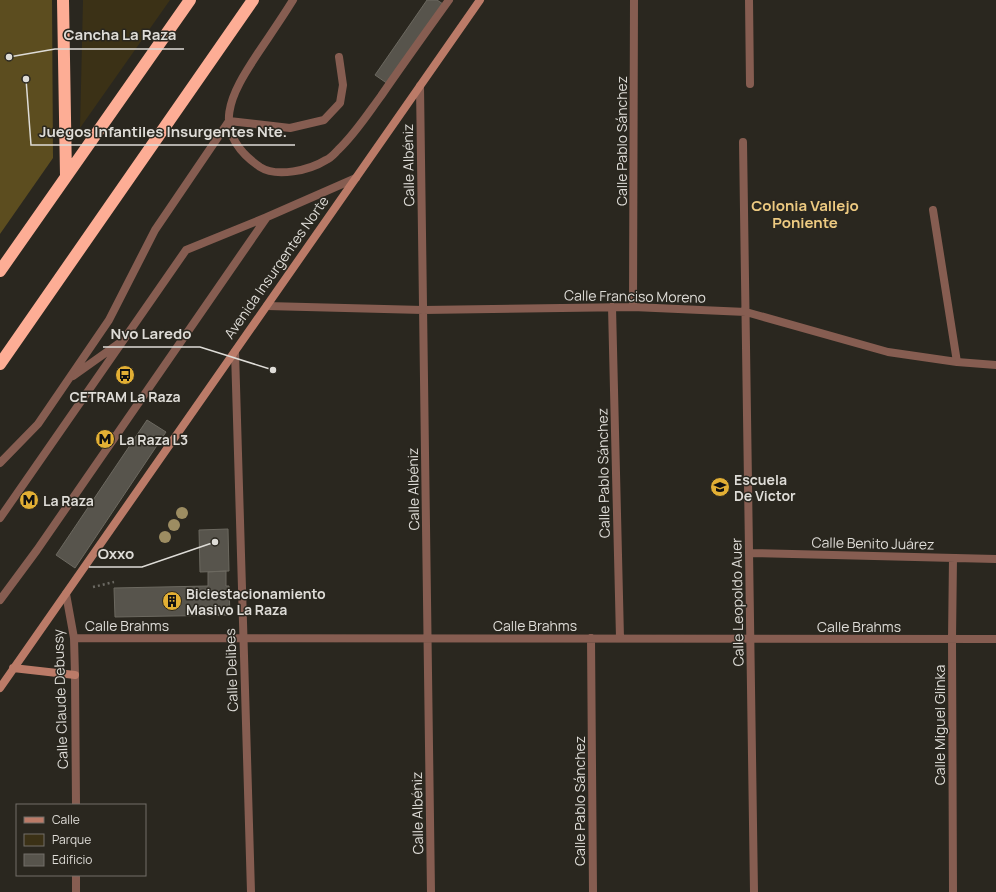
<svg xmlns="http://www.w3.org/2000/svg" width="996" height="892" font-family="Manrope,sans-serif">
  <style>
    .green { fill: #3b3116 }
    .forest { fill: #5c4d1f }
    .building { fill: #57544c; stroke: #6c6960 }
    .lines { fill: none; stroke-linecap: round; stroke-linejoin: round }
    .path { stroke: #6c6a63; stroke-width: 2.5; stroke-dasharray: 2 3; stroke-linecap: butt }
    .lane { stroke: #865d51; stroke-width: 8 }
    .street { stroke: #865d51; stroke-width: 8 }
    .secondary { stroke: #bb7b68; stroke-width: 8 }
    .highway { stroke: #fdad95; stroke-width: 12 }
    .tree { fill: #9d8d62 }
    .labels { text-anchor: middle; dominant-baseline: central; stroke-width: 3; stroke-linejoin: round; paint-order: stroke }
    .street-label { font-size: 14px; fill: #dedcd7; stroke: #2a271f }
    .poi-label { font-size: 14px; font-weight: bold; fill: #dedcd7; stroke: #2a271f; text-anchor: start }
    .neighbourhood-label { font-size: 15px; font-weight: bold; fill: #edca81; stroke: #2a271f }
    .leader { fill: none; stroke: #dedcd7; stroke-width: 1.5 }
    .callout-dot { fill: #dedcd7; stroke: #2a271f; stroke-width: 1.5 }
    .callout-label { font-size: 15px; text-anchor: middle; font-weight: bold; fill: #dedcd7; stroke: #2a271f; stroke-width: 3; stroke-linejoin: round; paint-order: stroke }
  </style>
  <rect width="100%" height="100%" fill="#2a271f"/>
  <path class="green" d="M83,0H170L80,128Z"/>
  <path class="forest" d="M0,0H52L53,158L0,234Z"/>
  <path class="building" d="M427,0H437L443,4L388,84L375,75Z
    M147,420L166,432L75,568L56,555Z
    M228,529L229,571L200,572L199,530Z
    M226,571V586H229L230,615L115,617L114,588L208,586V572Z"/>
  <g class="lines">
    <path class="path" d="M93,587L114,582"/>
    <path class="lane" d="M293,0C282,18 270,35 258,53C231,94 208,131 260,167C277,178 310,170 326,160C331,158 334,154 338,150C355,134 367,115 381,96C403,64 426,32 449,0
      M749,0L750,84
      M229,121L290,128L324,120L340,103L343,85L339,57
      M73,376L118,344
      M0,463L38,424L109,320L155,230L229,121
      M0,518L186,250L267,217
      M0,600L37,550L267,217L356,178"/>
    <path class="street" d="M420,86L431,892
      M743,142L754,892
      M933,210L957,362
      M267,306L423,310L633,307L746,312L888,352L957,362L996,365
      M612,307L620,638
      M633,307L634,0
      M235,352L251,892
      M749,553L996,559
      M953,558L952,639L953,892
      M66,594L74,638L75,675L76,805
      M74,638L996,639
      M591,638L593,892
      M76,875V892"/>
    <path class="secondary" d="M13,668L75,675
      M0,688L480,0"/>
    <path class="highway" d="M63,0L66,176
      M0,271L190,0
      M0,364L253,0"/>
  </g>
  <g class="tree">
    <circle cx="182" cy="513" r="6"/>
    <circle cx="174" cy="525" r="6"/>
    <circle cx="165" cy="537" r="6"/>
  </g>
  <defs>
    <g id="bus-disc" transform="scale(1)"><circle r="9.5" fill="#e2af34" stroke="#2a271f"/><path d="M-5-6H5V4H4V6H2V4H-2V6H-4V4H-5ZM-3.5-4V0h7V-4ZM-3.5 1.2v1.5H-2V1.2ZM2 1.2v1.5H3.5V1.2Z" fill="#111"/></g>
    <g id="metro-disc" transform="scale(1)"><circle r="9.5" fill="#e2af34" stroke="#2a271f"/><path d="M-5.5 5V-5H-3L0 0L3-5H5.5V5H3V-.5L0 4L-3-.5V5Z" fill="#111"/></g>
    <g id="school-disc" transform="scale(1)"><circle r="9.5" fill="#e2af34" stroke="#2a271f"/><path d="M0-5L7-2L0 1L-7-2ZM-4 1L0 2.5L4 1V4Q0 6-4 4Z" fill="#111"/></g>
    <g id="building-disc" transform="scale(1)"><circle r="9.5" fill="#e2af34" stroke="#2a271f"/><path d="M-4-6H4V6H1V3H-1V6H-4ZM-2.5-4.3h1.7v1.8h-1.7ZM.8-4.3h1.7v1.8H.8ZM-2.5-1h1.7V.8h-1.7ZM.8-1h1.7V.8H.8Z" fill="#111"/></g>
  </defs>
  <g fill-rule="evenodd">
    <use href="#bus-disc" x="125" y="375"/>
    <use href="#metro-disc" x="105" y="439"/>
    <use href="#school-disc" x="720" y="487"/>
    <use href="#metro-disc" x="29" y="500"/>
    <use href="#building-disc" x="172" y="601"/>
  </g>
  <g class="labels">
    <g class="street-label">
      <text transform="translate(621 141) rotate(-90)">Calle Pablo Sánchez</text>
      <text transform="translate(408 165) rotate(-91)">Calle Albéniz</text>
      <text transform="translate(276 267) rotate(-55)">Avenida Insurgentes Norte</text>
      <text transform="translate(635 296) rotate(1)">Calle Franciso Moreno</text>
      <text transform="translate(603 473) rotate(-91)">Calle Pablo Sánchez</text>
      <text transform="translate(413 489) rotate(-91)">Calle Albéniz</text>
      <text transform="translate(873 543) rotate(1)">Calle Benito Juárez</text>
      <text transform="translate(737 602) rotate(-91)">Calle Leopoldo Auer</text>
      <text x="127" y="625">Calle Brahms</text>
      <text x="535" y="625">Calle Brahms</text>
      <text x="859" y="626">Calle Brahms</text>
      <text transform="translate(231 670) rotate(-92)">Calle Delibes</text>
      <text transform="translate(60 699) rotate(-92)">Calle Claude Debussy</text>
      <text transform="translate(939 725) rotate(-90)">Calle Miguel Glinka</text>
      <text transform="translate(579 801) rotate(-90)">Calle Pablo Sánchez</text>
      <text transform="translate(417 813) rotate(-91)">Calle Albéniz</text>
    </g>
    <g class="poi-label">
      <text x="125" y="396" text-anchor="middle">CETRAM La Raza</text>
      <text x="119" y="439">La Raza L3</text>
      <text x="734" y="479">Escuela<tspan x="734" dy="16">De Victor</tspan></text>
      <text x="43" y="500">La Raza</text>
      <text x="186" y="593">Biciestacionamiento<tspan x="186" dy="16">Masivo La Raza</tspan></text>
    </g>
    <g class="neighbourhood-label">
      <text x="805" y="205">Colonia Vallejo<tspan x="805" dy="17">Poniente</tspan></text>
    </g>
  </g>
  <path class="leader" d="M9 57L55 49H184M26 79L31 145H295M273 370L200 347H103M215 542L142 567H89"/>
  <g class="callout-dot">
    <circle cx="9" cy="57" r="4"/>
    <circle cx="26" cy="79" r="4"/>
    <circle cx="273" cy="370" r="4"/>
    <circle cx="215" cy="542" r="4"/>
  </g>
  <g class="callout-label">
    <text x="120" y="40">Cancha La Raza</text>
    <text x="163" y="137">Juegos Infantiles Insurgentes Nte.</text>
    <text x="151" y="339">Nvo Laredo</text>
    <text x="116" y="559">Oxxo</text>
  </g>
  <rect x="16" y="804" width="130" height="72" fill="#2a271f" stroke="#726f69"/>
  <rect x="24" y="817" width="20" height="6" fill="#bb7b68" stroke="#726f69"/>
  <text x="52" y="824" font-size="12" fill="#dedcd7">Calle</text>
  <rect x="24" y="834" width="20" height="12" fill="#3b3116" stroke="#726f69"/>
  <text x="52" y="844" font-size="12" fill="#dedcd7">Parque</text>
  <rect x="24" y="854" width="20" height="12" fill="#57544c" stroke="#726f69"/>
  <text x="52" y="864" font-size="12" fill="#dedcd7">Edificio</text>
</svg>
